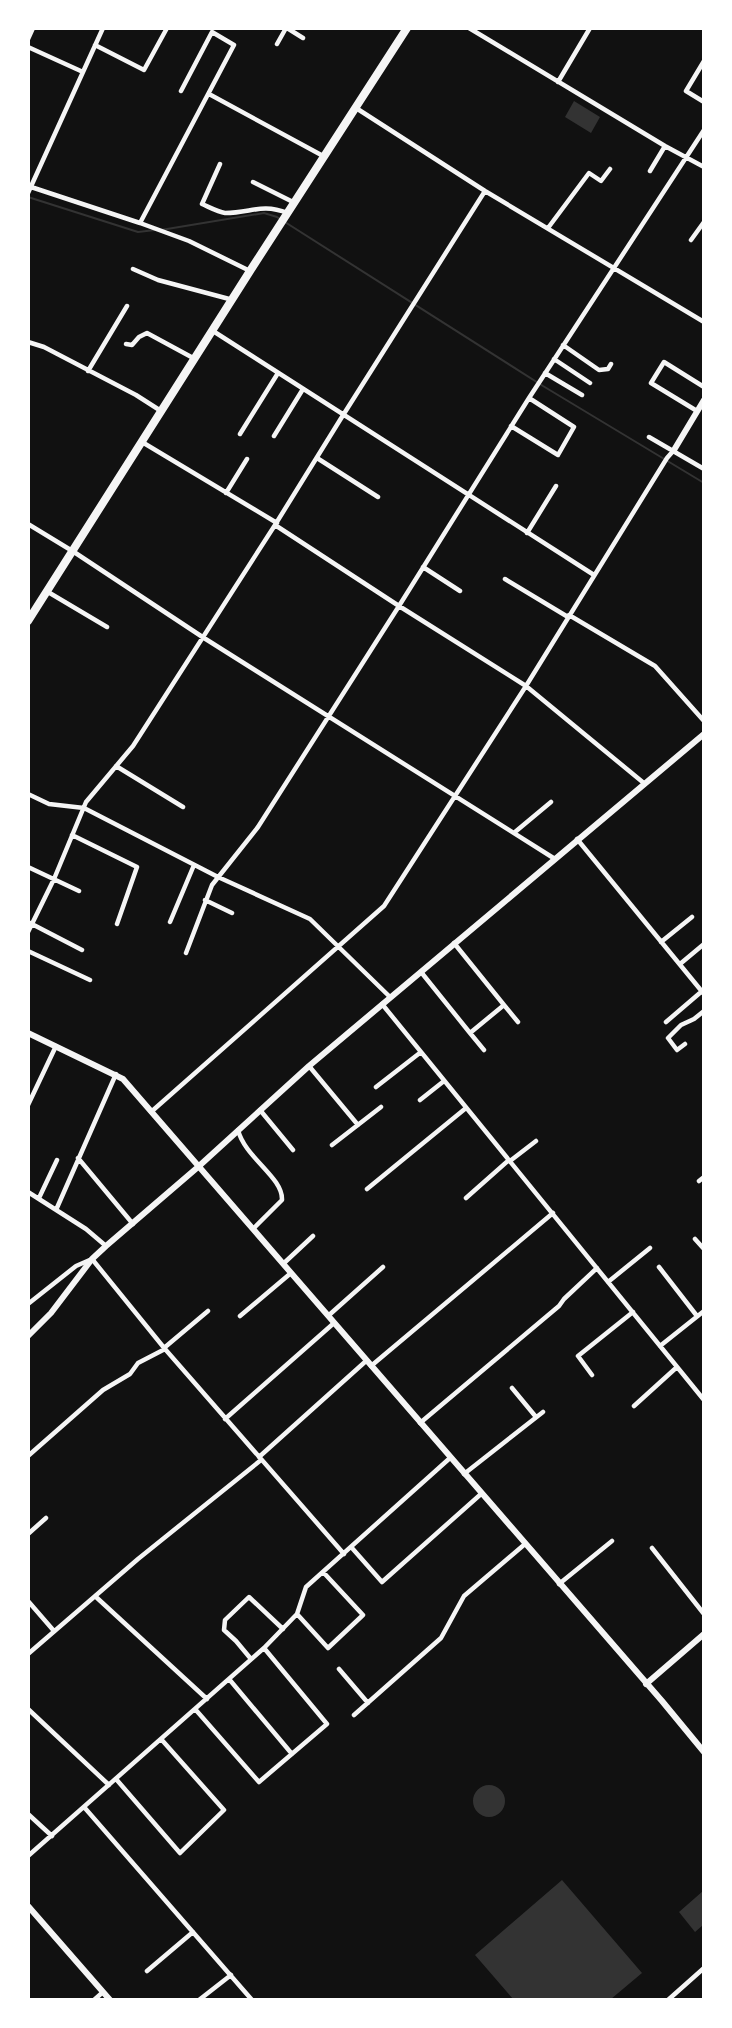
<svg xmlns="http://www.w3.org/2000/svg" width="732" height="2028" font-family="'Exo 2',sans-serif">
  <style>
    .water { fill: #333 }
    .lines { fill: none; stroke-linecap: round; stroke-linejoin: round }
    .stream { stroke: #333; stroke-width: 2 }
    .minor { stroke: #f5f5f5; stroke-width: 4.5 }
    .tertiary { stroke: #f5f5f5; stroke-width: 6 }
    .trunk { stroke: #f5f5f5; stroke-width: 8 }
  </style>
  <rect width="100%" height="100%" fill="#111"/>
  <path class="water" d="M574,101L600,117L591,133L565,117Z
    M473 1801a16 16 0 1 1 32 0a16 16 0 1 1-32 0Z
    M562,1880L642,1973L611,1999H513L475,1955Z
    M703,1891V1925L695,1932L679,1912Z"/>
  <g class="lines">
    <path class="stream" d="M28,197L138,232L155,230
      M161,230L264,213L277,217L543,386L704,483"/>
    <path class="minor" d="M287,28L303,38
      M469,28L665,146L704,167
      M28,39L33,28
      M277,44L286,28
      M95,45L144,70L167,28
      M28,47L83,72
      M704,61L686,91L704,102
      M558,82L590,28
      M209,94L325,157
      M356,108L485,191L704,322
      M220,164L202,204C209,207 218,212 225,213C252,213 260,203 288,213
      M650,171L665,146
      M253,182L295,203
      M28,186L140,223L234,45L212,32L181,91
      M28,193L103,28
      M140,223L189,241L250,271
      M548,228L589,173L601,181L610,169
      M691,240L704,222
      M133,269L158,280L233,300
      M213,331L594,575
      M28,342L44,347L136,395L161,411
      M126,344L132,345L139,337L147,333L195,359
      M563,345L599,370L608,369L611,364
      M554,359L590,383
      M88,371L127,306
      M545,373L582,395
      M697,411L651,383L664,362L704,387
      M511,426L558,455L574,427L529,398
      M240,434L278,373
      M274,436L303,389
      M649,437L704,469
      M142,442L277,523
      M317,458L378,497
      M226,493L247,459
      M28,524L74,552L204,638L555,859
      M275,525L399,606L526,686L645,784
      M527,533L556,486
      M423,567L460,591
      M505,579L568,617
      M48,592L107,627
      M569,615L655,666L704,721
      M116,766L183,807
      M28,794L49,804L84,808L218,877L310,919L390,997
      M515,832L551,802
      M72,835L137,867L117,924
      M577,839L704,994
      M28,867L79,891
      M205,900L232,913
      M28,922L82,950
      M170,922L194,865
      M28,932L54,879L86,802L133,746L275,525L340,420L485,191
      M661,942L692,917
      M28,951L90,980
      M186,953L212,885L258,827L399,606L529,398L704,130
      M680,964L704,944
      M421,972L470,1033L504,1005L454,943
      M382,1004L704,1400
      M504,1005L518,1022
      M666,1022L701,992
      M470,1033L484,1050
      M685,1044L677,1050L668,1038L681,1025L694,1019L704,1011
      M309,1066L358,1125
      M376,1087L421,1052
      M420,1100L444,1081
      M28,1105L56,1046
      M260,1110L293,1150
      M151,1112L384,906L526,686L667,458L674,450
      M238,1130C245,1158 283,1177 282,1200L253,1229
      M332,1145L381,1107
      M78,1158L133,1224
      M510,1161L536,1141
      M699,1181L704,1177
      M367,1189L466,1108
      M28,1192L86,1229L106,1246
      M39,1198L57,1160
      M466,1198L509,1160
      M56,1210L116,1074
      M695,1239L704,1249
      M283,1264L313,1236
      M659,1267L697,1316
      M608,1282L650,1248
      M28,1304L76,1266L92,1259L165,1349L344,1554
      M240,1316L291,1273
      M328,1316L383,1267
      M660,1346L704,1311
      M164,1348L208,1311
      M371,1366L553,1213
      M592,1375L578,1356L633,1312
      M512,1388L536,1417
      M634,1406L677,1367
      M225,1419L334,1323
      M420,1423L559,1306L564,1299L597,1268
      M28,1456L103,1390L130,1374L138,1363L165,1349
      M259,1457L366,1361
      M464,1474L543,1412
      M28,1534L46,1518
      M352,1548L382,1582L481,1494
      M652,1548L704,1614
      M559,1584L612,1541
      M96,1597L207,1699
      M28,1601L54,1631
      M297,1614L328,1648L363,1615L324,1573
      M28,1654L138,1559L261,1460
      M251,1659L236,1641L224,1630L225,1620L249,1597L283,1629
      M339,1669L368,1703
      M229,1679L292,1754
      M28,1709L109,1785
      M195,1709L259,1782L327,1724L264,1648
      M354,1715L441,1638L464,1596L525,1544
      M116,1779L180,1853L224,1810L161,1739
      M84,1807L252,2000
      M28,1814L52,1836
      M28,1856L264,1648L297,1614L306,1587L450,1458
      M147,1971L193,1932
      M94,2000L103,1992
      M199,2000L231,1975
      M668,2000L704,1968"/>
    <path class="tertiary" d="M674,450L704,400
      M28,1033L123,1079L662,1701L704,1752
      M28,1336L51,1313L92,1259L106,1246L198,1167L309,1066L704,734
      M646,1684L704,1634
      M28,1906L110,2000"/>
    <path class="trunk" d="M28,621L250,271L407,28"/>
  </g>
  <rect width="732" height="2028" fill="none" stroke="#ffffff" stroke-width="60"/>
</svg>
